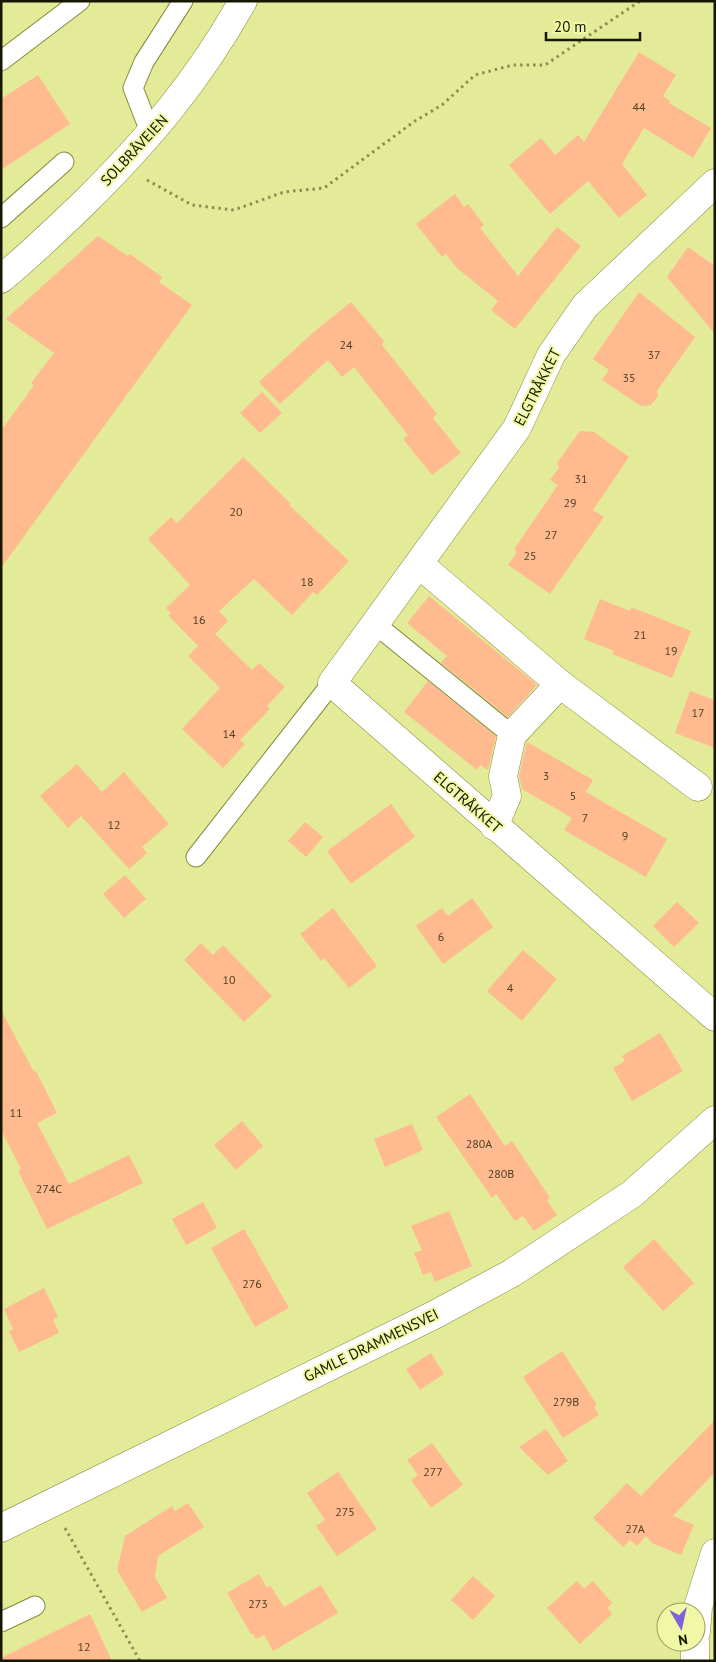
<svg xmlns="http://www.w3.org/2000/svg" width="716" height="1662" font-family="'PT Sans',sans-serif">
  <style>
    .building { fill: #ffba8f }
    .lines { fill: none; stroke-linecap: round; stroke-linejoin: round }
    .lane-casing { stroke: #858b3b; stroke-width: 21 }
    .street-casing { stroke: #858b3b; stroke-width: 29 }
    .path { stroke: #8b8f56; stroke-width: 3; stroke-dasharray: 2.5 4; stroke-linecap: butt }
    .lane { stroke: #fff; stroke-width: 19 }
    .street { stroke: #fff; stroke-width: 28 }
    .labels { text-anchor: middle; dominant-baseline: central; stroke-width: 4; stroke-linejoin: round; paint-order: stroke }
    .number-label { font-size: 12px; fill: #504024 }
    .street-label { font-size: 15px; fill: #161700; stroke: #f0f7a5 }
  </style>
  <rect width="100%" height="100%" fill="#e3ea98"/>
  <path class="building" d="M639,52L676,75L663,96L670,101L669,103L711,128L693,158L644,128L622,164L647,195L619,218L588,181L550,214L509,165L541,138L555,155L578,135L584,142Z
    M38,75L70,124L1,170V99Z
    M455,194L464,207L468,204L484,225L480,228L518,276L557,227L581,246L515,329L491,310L498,301L457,268L446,254L442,257L416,224Z
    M98,236L128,256L130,254L162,277L159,282L192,305L1,568V431L34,385L31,383L54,353L6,319Z
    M688,247L715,266V334L667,277Z
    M639,292L695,337L657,391L658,396L651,405L641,406L602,380L609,370L593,359Z
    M351,302L384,341L382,345L437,414L433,418L461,453L432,475L403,439L408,435L354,367L342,377L328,360L280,404L259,382L316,330Z
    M262,392L282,413L260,433L240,413Z
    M580,431L594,432L629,457L593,510L604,517L550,594L508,565L516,554L515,548L558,485L550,480L559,468L557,463Z
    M243,457L291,504L289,505L349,561L317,595L313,592L292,615L254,579L219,611L228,621L215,634L252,670L259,663L285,687L267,706L270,709L240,740L245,744L223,768L182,729L220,688L188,656L198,646L168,615L171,613L166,608L190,585L148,539L171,517L177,523Z
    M429,596L537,685L508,717L441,663L447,656L407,623Z
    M600,599L630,611L631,607L691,631L672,678L612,654L614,651L584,639Z
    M428,681L496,736L488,770L480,765L477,770L404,712Z
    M690,691L715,700V748L675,733Z
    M527,742L593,780L586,792L667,839L646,877L564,830L572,818L522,789L519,776Z
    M77,764L102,792L124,772L169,824L142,847L147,853L129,869L81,816L68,828L40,796Z
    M391,804L415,837L351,884L327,851Z
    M305,822L323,837L306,857L288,841Z
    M125,875L146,899L124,918L103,894Z
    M472,898L493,927L443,964L416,926L442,908L448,916Z
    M677,902L699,923L674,947L653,926Z
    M333,908L377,966L349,988L324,958L321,961L300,934Z
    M201,943L213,955L223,945L272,996L244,1022L184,960Z
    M523,950L557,979L522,1021L487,991Z
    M1,1010L34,1072L36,1071L57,1113L37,1123L69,1184L129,1155L143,1183L47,1229L18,1171L21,1169L1,1130Z
    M660,1033L683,1071L632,1101L613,1068L625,1061L622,1056Z
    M470,1094L505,1146L512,1141L550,1198L547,1200L557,1215L534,1231L523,1216L515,1221L496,1194L492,1198L436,1117Z
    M242,1121L263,1146L236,1170L214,1145Z
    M412,1124L423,1150L385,1167L374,1139Z
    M203,1202L217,1228L186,1245L172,1219Z
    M449,1211L472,1266L435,1282L431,1272L423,1275L414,1253L422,1250L411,1226Z
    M244,1229L289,1308L255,1327L211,1248Z
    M654,1239L694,1283L663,1311L623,1267Z
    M44,1288L58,1317L53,1320L59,1333L19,1352L9,1331L13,1329L4,1309Z
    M562,1351L597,1405L594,1407L599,1415L563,1438L523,1377Z
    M431,1353L444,1374L420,1390L406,1369Z
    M715,1420V1472L673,1516L694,1525L681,1555L652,1543L646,1536L637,1546L630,1540L623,1547L593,1518L627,1483L641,1496Z
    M546,1429L568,1461L548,1475L519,1447Z
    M432,1443L463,1485L431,1508L411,1480L418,1475L407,1460Z
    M338,1472L377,1529L337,1556L316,1526L325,1520L307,1493Z
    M188,1503L204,1527L158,1556L155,1577L167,1598L142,1612L117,1570L125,1536L172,1506L175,1511Z
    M259,1574L267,1588L270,1585L284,1607L321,1585L338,1613L273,1651L264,1635L256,1639L252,1633L251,1634L227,1593Z
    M473,1576L495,1596L473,1620L451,1600Z
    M577,1581L584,1589L593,1581L612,1603L607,1608L612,1614L580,1644L547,1608Z
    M90,1614L112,1661H1V1658Z"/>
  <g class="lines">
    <g class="lane-casing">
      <path id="lane" d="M1,61L80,1
        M151,134L133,88L144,62L183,1
        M1,218L64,162
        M375,624L512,735
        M196,857L332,683
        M1,1622L35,1606"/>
    </g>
    <g class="street-casing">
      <path id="street" d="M715,183L585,306L551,355L517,428L332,683L715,1017
        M1,279C30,255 56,230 83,204C148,140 198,81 243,1
        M419,564L560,684L698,787
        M494,826L507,796L503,776L512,735L560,684
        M1,1528L434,1315L512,1273L632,1194L715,1120
        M696,1632L698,1607L715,1553
        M695,1642V1661"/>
    </g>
    <path class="path" d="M147,180L192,205L234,210L284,192L324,188L415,121L442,105L475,75L513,65H545L640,1
      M65,1528L140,1661"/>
    <use href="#lane" class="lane"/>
    <use href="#street" class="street"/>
  </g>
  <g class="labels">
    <g class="number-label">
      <text x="639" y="106">44</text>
      <text x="346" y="344">24</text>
      <text x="654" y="354">37</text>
      <text x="629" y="377">35</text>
      <text x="581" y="478">31</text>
      <text x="570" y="502">29</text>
      <text x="236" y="511">20</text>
      <text x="551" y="534">27</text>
      <text x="530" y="555">25</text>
      <text x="307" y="581">18</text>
      <text x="199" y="619">16</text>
      <text x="640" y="634">21</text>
      <text x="671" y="650">19</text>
      <text x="698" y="712">17</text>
      <text x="229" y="733">14</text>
      <text x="546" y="775">3</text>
      <text x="573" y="795">5</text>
      <text x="585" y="817">7</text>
      <text x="114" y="824">12</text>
      <text x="625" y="835">9</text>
      <text x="441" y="936">6</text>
      <text x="229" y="979">10</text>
      <text x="510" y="987">4</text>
      <text x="16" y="1112">11</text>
      <text x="479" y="1143">280A</text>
      <text x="501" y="1173">280B</text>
      <text x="49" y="1188">274C</text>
      <text x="252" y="1283">276</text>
      <text x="566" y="1401">279B</text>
      <text x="433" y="1471">277</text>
      <text x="345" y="1511">275</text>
      <text x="635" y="1528">27A</text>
      <text x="258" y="1603">273</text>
      <text x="84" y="1646">12</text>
    </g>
    <g class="street-label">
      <text transform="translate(134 150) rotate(-47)">SOLBRÅVEIEN</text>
      <text transform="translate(537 387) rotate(-63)">ELGTRÅKKET</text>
      <text transform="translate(468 802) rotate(41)">ELGTRÅKKET</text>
      <text transform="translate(371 1345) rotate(-26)">GAMLE DRAMMENSVEI</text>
    </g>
  </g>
  <rect width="716" height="1662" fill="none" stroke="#161700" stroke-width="5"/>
  <g transform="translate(681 1627) rotate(171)"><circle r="24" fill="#f0f7a5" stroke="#999d63"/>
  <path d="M0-4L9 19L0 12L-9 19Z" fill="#8160db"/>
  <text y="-8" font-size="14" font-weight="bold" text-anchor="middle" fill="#161700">N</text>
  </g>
  <path d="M546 32v8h94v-8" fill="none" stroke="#161700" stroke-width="2.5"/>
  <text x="554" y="32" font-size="15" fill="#161700" stroke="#f0f7a5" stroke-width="4" paint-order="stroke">20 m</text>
</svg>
